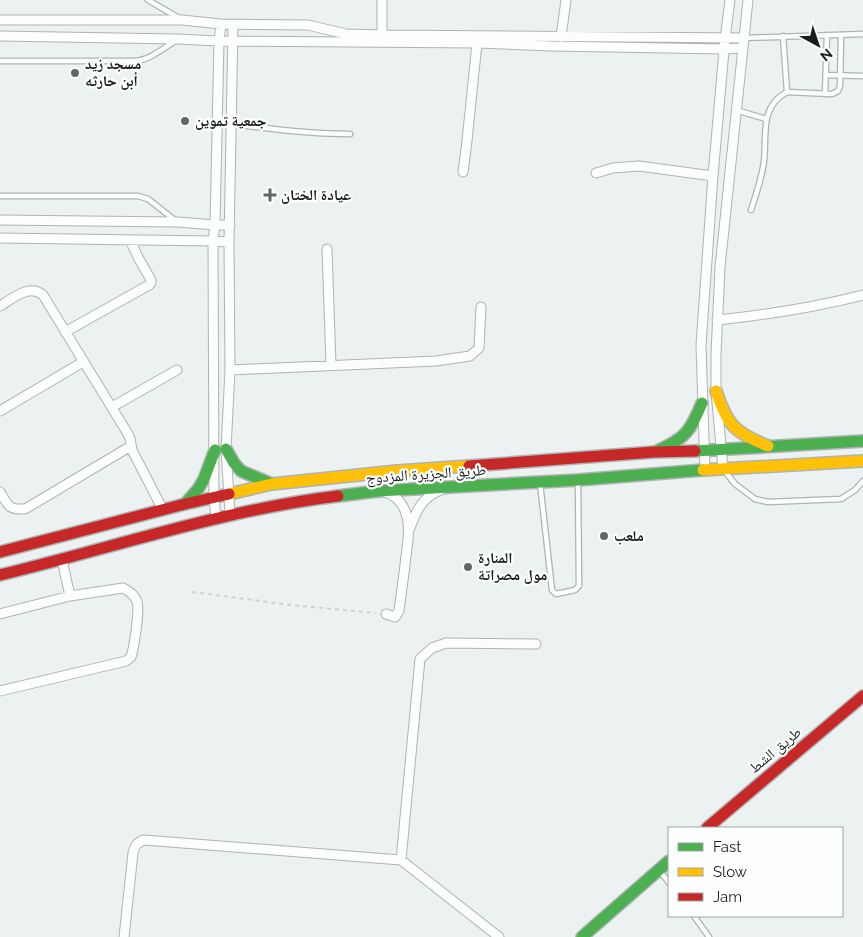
<svg xmlns="http://www.w3.org/2000/svg" width="863" height="937" font-family="Raleway,'Noto Naskh Arabic',sans-serif">
  <style>
    .lines { fill: none; stroke-linecap: round; stroke-linejoin: round }
    .lane-casing { stroke: #afb3b4; stroke-width: 7 }
    .street-casing { stroke: #afb3b4; stroke-width: 11 }
    .fast-casing { stroke: #afb3b4; stroke-width: 14 }
    .slow-casing { stroke: #afb3b4; stroke-width: 14 }
    .jam-casing { stroke: #afb3b4; stroke-width: 14 }
    .path { stroke: #d0d2d2; stroke-width: 2; stroke-dasharray: 4 4; stroke-linecap: butt }
    .lane { stroke: #fcfdfd; stroke-width: 4.5 }
    .street { stroke: #fcfdfd; stroke-width: 9 }
    .fast { stroke: #4caf50; stroke-width: 11 }
    .slow { stroke: #ffc107; stroke-width: 11 }
    .jam { stroke: #c62828; stroke-width: 11 }
    .poi-dot { fill: #636768; stroke: #fdffff; stroke-width: 2 }
    .labels { text-anchor: middle; dominant-baseline: central; stroke-width: 4.5; stroke-linejoin: round; paint-order: stroke }
    .poi-label { font-size: 15px; font-weight: bold; fill: #191c1d; stroke: #fdffff; text-anchor: start }
    .street-label { font-size: 15px; fill: #191c1d; stroke: #fdffff }
  </style>
  <rect width="100%" height="100%" fill="#ecf1f2"/>
  <g class="lines">
    <g class="lane-casing">
      <path id="lane" d="M148,0L179,18
        M783,36L787,92
        M744,38L863,34
        M0,61H135C150,60 162,49 175,41
        M826,75L863,76
        M825,94L827,35
        M736,110L766,119
        M231,124C271,129 310,134 350,134
        M0,196H138L148,199L176,221
        M751,210C756,194 762,178 764,161C767,135 759,107 787,92L832,94L838,91L840,86L841,35
        M724,470L735,484L755,499L768,502L841,499L855,490L863,481
        M540,483L552,590L556,594L575,590L579,586L578,482
        M660,871L669,883
        M694,916L709,937"/>
    </g>
    <g class="street-casing">
      <path id="street" d="M0,20H182L221,24L308,25L346,34L382,35L743,38
        M221,24L219,41L477,43L551,46L724,49L742,48
        M0,36L177,39L219,41L215,225L213,241L229,242
        M561,37L566,0
        M382,40V0
        M463,172L467,141L477,43
        M596,173L613,168L639,166L713,176
        M0,220L178,222L215,225H230
        M0,238L213,241L214,497L216,518
        M327,249L331,365
        M0,306C12,299 30,283 43,295L128,434L130,438L132,450L163,510
        M717,320C766,315 815,307 863,295
        M65,332L149,285L151,283V280L139,259L130,240
        M230,370L436,361L470,356L479,348L481,307
        M112,407L177,370
        M0,411L83,362
        M723,468L716,391V354L720,267L748,0
        M705,470L701,345L713,176L725,39L730,0
        M0,492C8,505 8,510 25,509L131,446
        M384,492C390,493 395,496 400,502C414,520 407,544 405,565C403,580 401,596 399,611L395,617L386,614
        M230,514L226,449L230,370L229,242L233,25
        M410,528C416,511 423,496 441,490
        M62,560L70,596
        M0,614L70,596L123,588C129,591 135,595 137,602C140,609 134,648 131,657L126,661L0,691
        M401,860L420,659L432,648L446,643L536,644
        M124,937L133,853C135,846 136,843 144,840L401,860L499,937"/>
    </g>
    <g class="fast-casing">
      <path id="fast" d="M226,449L234,463L241,471L272,484
        M659,450C686,438 691,430 702,403
        M695,451L863,441
        M338,496L378,491L578,480L703,470
        M185,504L198,489L204,479L215,450
        M582,937L669,861"/>
    </g>
    <g class="slow-casing">
      <path id="slow" d="M716,391C727,425 735,433 768,446
        M703,470L863,461
        M229,494L272,484L397,471L469,466"/>
    </g>
    <g class="jam-casing">
      <path id="jam" d="M469,466L654,452L695,451
        M0,552L185,504L229,494
        M0,575C112,548 223,510 338,496
        M707,828L863,696"/>
    </g>
    <path class="path" d="M192,592L291,605L376,613"/>
    <use href="#lane" class="lane"/>
    <use href="#street" class="street"/>
    <use href="#fast" class="fast"/>
    <use href="#slow" class="slow"/>
    <use href="#jam" class="jam"/>
  </g>
  <g class="poi-dot">
    <circle cx="75" cy="73" r="5"/>
    <circle cx="185" cy="121" r="5"/>
    <path d="M267.5 187.5h5v5h5v5h-5v5h-5v-5h-5v-5h5z"/>
    <circle cx="604" cy="536" r="5"/>
    <circle cx="468" cy="567" r="5"/>
  </g>
  <g class="labels">
    <g class="poi-label">
      <text x="85" y="64">مسجد زيد<tspan x="85" dy="17">أبن حارثه</tspan></text>
      <text x="195" y="121">جمعية تموين</text>
      <text x="281" y="195">عيادة الختان</text>
      <text x="614" y="536">ملعب</text>
      <text x="478" y="558">المنارة<tspan x="478" dy="17">مول مصراتة</tspan></text>
    </g>
    <g class="street-label">
      <text transform="translate(426 474) rotate(-4)">طريق الجزيرة المزدوج</text>
      <text transform="translate(775 750) rotate(-40)">طريق الشط</text>
    </g>
  </g>
  <rect x="668" y="827" width="175" height="90" fill="#fdffff" stroke="#a2a4a5"/>
  <rect x="678" y="843" width="25" height="8" fill="#4caf50" stroke="#a2a4a5"/>
  <text x="713" y="852" font-size="15" fill="#191c1d">Fast</text>
  <rect x="678" y="868" width="25" height="8" fill="#ffc107" stroke="#a2a4a5"/>
  <text x="713" y="877" font-size="15" fill="#191c1d">Slow</text>
  <rect x="678" y="893" width="25" height="8" fill="#c62828" stroke="#a2a4a5"/>
  <text x="713" y="902" font-size="15" fill="#191c1d">Jam</text>
  <g transform="translate(818 45) rotate(140)" stroke="#fdffff" stroke-width="4" paint-order="stroke">
  <path d="M0-4L9 19L0 12L-9 19Z" fill="#191c1d"/>
  <text y="-8" font-size="14" font-weight="bold" text-anchor="middle" fill="#191c1d">N</text>
  </g>
</svg>
